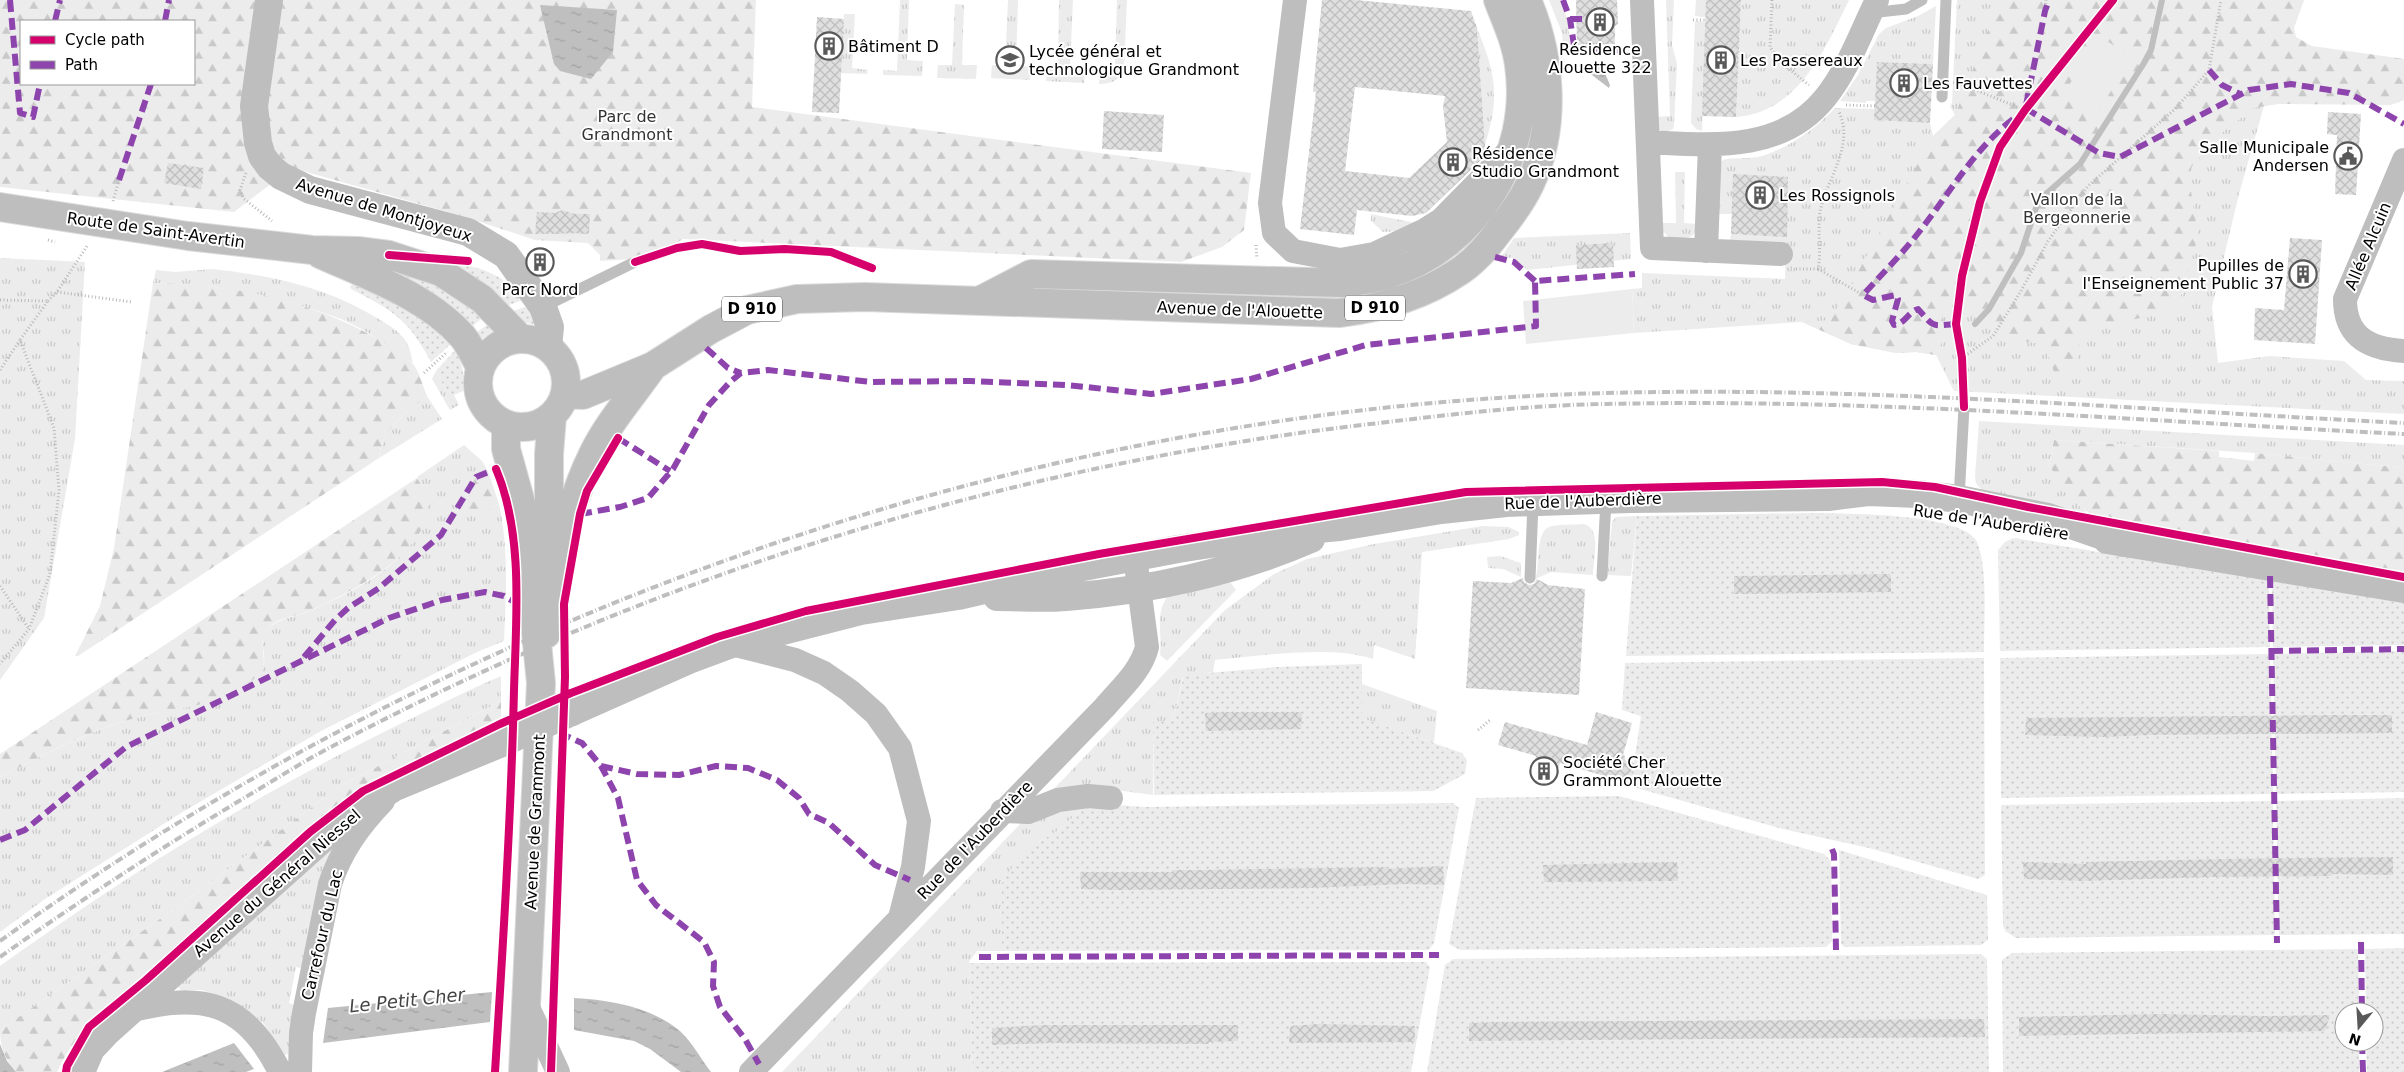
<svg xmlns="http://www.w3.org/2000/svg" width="2404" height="1072" font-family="'DejaVu Sans',sans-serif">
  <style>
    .grass { fill: url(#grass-tufts) }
    .forest { fill: url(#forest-firs); fill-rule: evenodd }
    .garden { fill: url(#garden-dots) }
    .pitch { fill: #ececec }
    .water { fill: url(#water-ripples) }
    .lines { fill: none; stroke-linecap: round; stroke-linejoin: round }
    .stream { stroke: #bfbfbf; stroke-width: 6 }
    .building { fill: url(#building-cross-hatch); fill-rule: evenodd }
    .primary-casing { stroke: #dbdbdb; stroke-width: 30 }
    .path { stroke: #b9b9b9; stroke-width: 3; stroke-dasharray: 1 2.5; stroke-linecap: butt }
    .service { stroke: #bebebe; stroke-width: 11 }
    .minor { stroke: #bebebe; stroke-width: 24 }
    .tertiary { stroke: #bebebe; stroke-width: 28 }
    .primary { stroke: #bebebe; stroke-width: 28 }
    .rail { stroke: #bebebe; stroke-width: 4; stroke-dasharray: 8 2.5 1 2.5; stroke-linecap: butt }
    .tertiary-bridge { stroke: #bebebe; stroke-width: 28 }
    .quiet { stroke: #8e44ad; stroke-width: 6; stroke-dasharray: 12 6; stroke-linecap: butt }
    .cycleway-casing { stroke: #fff; stroke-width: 11 }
    .cycleway { stroke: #d6006c; stroke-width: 8 }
    .labels { text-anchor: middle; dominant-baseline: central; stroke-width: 4; stroke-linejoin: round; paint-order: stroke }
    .shield { fill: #fff; stroke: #4c4c4c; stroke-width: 1 }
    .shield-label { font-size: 15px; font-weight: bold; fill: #000 }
    .poi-label { font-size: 16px; fill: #000; stroke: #fff; text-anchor: start }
    .park-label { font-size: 16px; fill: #333; stroke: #fff }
    .street-label { font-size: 16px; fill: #000; stroke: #fff }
    .water-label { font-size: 18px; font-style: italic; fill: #444; stroke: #fff }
  </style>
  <defs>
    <pattern id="grass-tufts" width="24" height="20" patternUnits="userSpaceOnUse" patternTransform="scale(1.25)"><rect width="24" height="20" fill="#ececec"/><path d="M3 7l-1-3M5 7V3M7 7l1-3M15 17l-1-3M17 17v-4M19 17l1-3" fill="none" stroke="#c9c9c9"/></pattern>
    <pattern id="forest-firs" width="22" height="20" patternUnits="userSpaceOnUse" patternTransform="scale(1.25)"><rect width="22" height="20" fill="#ececec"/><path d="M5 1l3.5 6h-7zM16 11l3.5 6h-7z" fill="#c9c9c9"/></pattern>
    <pattern id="garden-dots" width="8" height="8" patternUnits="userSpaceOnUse" patternTransform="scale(1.25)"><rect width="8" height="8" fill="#ececec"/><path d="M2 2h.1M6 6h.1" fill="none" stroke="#c9c9c9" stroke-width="1.8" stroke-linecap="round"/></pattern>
    <pattern id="water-ripples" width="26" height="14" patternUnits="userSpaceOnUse" patternTransform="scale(1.25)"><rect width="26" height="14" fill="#bfbfbf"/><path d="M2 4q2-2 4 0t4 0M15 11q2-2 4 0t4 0" fill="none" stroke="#a2a2a2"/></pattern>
    <pattern id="building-cross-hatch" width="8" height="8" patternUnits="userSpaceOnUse" patternTransform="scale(1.25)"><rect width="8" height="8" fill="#dfdfdf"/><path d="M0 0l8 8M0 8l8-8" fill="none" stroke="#bebebe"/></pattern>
  </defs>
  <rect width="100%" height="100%" fill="#fff"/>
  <path class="grass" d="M900,0H909L907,60L923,61L922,76L883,75V70L897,71Z
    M1008,0H1018L1016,65L1030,67V80L991,78L992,65L1005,66Z
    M1059,0H1073L1070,68L1085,70L1084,83L1046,81L1047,67L1058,68Z
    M1117,0H1127L1124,70C1117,81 1112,84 1099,84L1100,71H1115Z
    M1549,0H1561L1568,21L1571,51H1563L1562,33Z
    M1666,0H1674L1672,45L1677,64L1674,125L1673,129L1666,132L1657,129L1654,117L1670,116Z
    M1696,0H1706V17L1695,16Z
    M1741,0H1849C1825,49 1799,112 1736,117Z
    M1957,0H2304L2275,67L2239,194L2212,307L2218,363L2269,356L2344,361L2366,380L2404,381V414L1954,391L1936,355L1916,352L1896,353L1851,344L1802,322L1634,333L1632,289L1642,288V273L1785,279L1786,245L1730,242L1731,234L1786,236L1788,177L1734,175L1732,214H1718L1721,163L1723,160C1734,157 1746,159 1758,157C1788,149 1814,130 1835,108L1875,109V120L1930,123L1933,136L1955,115L1950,106L1952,103Z
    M955,4L964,5L962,65H977L976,79L937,78L938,65H952Z
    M1936,6L1933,64L1877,62L1875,101H1866V103L1840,101L1858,75L1879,34L1886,28L1918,16Z
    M844,14H855L852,68L868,70L867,74L841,73Z
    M1695,21L1706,22L1702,131L1696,129L1691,123Z
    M1477,28C1496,75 1500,96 1485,145Z
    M1675,172H1685L1684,223L1698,224C1695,241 1684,238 1669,238L1662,230L1661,223H1676Z
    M1371,214L1420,224L1400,231L1383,232L1371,221Z
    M1630,233L1631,259L1527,270L1515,259L1502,256L1514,238Z
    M0,258L85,262L75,439L44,618L0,680Z
    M213,269C271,276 319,285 370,314C382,321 398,329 406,341C410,348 411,355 413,363C390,347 367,330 341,319C279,296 219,284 153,283L156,270L174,272Z
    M436,371L446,390L454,395L459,405L450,410L432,379Z
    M427,396L442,419L379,458C382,427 404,415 427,396Z
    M1979,421L2404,445V468L2255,453L2054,440L2049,466L2086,512L2095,517L2071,510L1984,493L1976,483L1975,477Z
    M464,445L482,461L488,471L482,473L457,511H483L499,504C509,549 506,596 504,641L477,652L321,731L181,813L45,899L0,932V777C44,755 88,731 135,718C163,710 194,708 220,697C232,692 262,677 264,663C266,651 257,636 269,627C282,618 294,617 307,612C346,596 421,559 424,513C424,498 426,490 417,477Z
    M1637,516L1631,576L1607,575L1612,522L1616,517Z
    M1584,524C1602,529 1593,560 1593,575L1551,572L1535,579C1541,565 1534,529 1552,526C1562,524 1573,525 1584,524Z
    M1482,526L1509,527L1519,532V535L1509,539L1422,552L1415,659L1374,645L1373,659C1333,645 1258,656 1215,660L1213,672L1183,677L1173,721L1153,723V795L1101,788L1048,795L1225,610L1274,574L1307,559L1374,544Z
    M1500,556L1521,563V577L1503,569L1488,568L1487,557Z
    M1228,579L1236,590L1167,661L1160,655C1163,634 1154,614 1168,596Z
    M501,676V701L339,787L180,905L0,1030V966C127,874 261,792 402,723C435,707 468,690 501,676Z
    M1362,684L1437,711L1434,743L1361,718Z
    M1087,803L1061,829L1038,842L1002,882V951H977L969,962L973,1072H782L1021,823Z
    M334,846L310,924L301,968L296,967L289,1003L294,1005L289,1053L285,1055L264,1024L247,1010L214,994L202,990H181L178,987Z"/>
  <path class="forest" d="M0,0H756L752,107L1251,173L1244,230L1222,247L1181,262L683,239L651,258L600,261V255L588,243L535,240L459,215L292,168L234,212L0,187ZM21,21H194V84H21Z
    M2000,0H2304L2294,28L2296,37L2312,46L2404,59V100L2391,105L2278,104L2254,108L2223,132L2192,166L2189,178L2198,236L2183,292L2176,304L2167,313L2088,328C2074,341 2080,360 2078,378L2055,375L2045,345C2032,342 2018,341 2006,337C1990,331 1961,300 1944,303C1941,323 1948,338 1936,355L1916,352L1896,353L1851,344L1802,322L1831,320L1933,136L1955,115Z
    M153,283C228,284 300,298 367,333C382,341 399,350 411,362C419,369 423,387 427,396C404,415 382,427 379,458L78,656H75L100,606L114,548Z
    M2054,440L2219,451V457L2254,461L2255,453L2404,468V576L2299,559L2095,517L2079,506L2049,466Z
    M488,471L499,504L483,511L457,512L476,477Z
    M417,478C461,538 353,592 309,611C295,617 279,617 268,628C256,640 269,659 261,672C254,682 234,690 223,696C197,709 163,710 135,718C87,731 44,755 0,777V754Z
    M501,701V717L373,782L343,802L101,1012C82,1030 68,1048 57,1072H16C5,1059 0,1047 0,1030L180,905L339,787Z"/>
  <path class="garden" d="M432,261C467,264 501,268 522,300L504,307Z
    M380,264L408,269L487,314L469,329Z
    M353,283L378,293L422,316L451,344L431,362C408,319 394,311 351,289L350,287Z
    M525,307L531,312L535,325L523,322L510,312Z
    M494,320L500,325L478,342L473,335Z
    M456,349C462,364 465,375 463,391L454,395L446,390L436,371Z
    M1817,513C1847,514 1964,513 1977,542C1988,567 1984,623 1984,652L1626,656L1637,516Z
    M2014,538L2269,580L2270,647L2000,651L1998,550L2005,542Z
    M2272,580L2404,602V645L2273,647Z
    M2404,651V792L2276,794L2273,654Z
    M2270,654L2273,794L2001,798L2000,658Z
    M1984,658L1985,875L1978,879L1869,848L1783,829L1626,785L1634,763L1641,716L1622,710L1625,663Z
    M1362,664V718L1462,753L1467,760L1465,774L1433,791L1154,795L1153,722L1173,721L1184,675L1277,667Z
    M1619,796L1824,854L1831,861L1832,941L1826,947L1460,950L1449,944L1476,798Z
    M2404,798V934L2279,935L2276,801Z
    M2273,801L2275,935L2016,938L2005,931L2003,925L2001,805Z
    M1087,803L1144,807L1453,803L1459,808L1434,943L1429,950L1002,951V883L1019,857L1038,842L1061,829Z
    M1839,850L1987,895L1988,940L1981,945L1844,947L1841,943Z
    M2404,948V1072H2367L2366,1042H2374V1012H2366L2365,949Z
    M2358,949L2359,1012H2344V1042H2359V1072H2003L2002,960L2012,953Z
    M1981,954L1987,959L1989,1072H1427L1445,965L1453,959Z
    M1426,962L1430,967L1411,1072H973L969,963Z"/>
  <path class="pitch" d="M2099,36L2132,57L2098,112L2065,92Z
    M1632,289L1634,333L1526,344L1523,301Z"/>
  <path class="water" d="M540,5L617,10L613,52L591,79L560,71L554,64Z
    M1602,66L1610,85L1609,88L1588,72L1589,70Z
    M492,992L490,1022L323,1043L328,1008Z
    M574,998C611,1000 651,1007 680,1031C692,1042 701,1059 711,1072H681L650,1049L634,1041L574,1030Z
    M234,1043L254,1069L246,1072H162Z
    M0,1044L7,1061L16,1072H0Z"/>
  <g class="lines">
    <path class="stream" d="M1975,324L1989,309L2021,253L2037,205L2047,193L2080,164L2144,63L2151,50L2162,0"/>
  </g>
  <path class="building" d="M1322,0H1356L1471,11L1477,28L1485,145L1482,159L1426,213L1412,216L1357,210L1354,235L1300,229L1316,92H1313ZM1355,87L1445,96L1443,107L1447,142L1409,178L1345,171Z
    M1576,0H1617L1618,24L1615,26V44L1577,45Z
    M1706,0H1741L1736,117L1702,116Z
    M817,17L844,19L839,113L812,112Z
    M1877,62L1933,64L1930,123L1874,120Z
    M1104,111L1164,115L1162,152L1102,149Z
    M2328,112L2361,114L2356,195L2335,194L2337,135L2327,134Z
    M168,163L204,168L201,189L164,183Z
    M1733,174L1788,177L1787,237L1731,234Z
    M562,210L575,214H590L589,233L535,234L537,212L555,213Z
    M2290,238L2322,240L2315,344L2254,340L2255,308L2284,310Z
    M1613,243L1614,267L1577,269L1576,245Z
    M1891,574V592L1734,594V576Z
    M1523,578L1524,582L1529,585L1534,584L1537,579L1548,585L1585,589L1579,695L1466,688L1473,581L1511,583Z
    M1224,712H1302L1301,729L1206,731L1205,713Z
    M1596,712L1632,723L1623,755L1625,756V760L1634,763L1628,780L1619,777L1618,780L1560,763L1554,783L1530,775L1536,756L1498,745L1505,722L1587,745Z
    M2332,715H2392V733L2150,735L2104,737L2025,735L2026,718Z
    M2393,857V875L2332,874V876L2211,877L2083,881L2024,879L2023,862L2086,864V862L2224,859Z
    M1677,862L1678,881L1544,882L1543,865Z
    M1443,866L1444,885L1406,884L1309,888L1116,890L1081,889L1080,872H1172V870H1201L1386,867V869Z
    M2159,1014L2265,1016L2330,1015L2325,1031L2019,1036V1017Z
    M1984,1019L1985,1037L1469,1041V1023L1497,1022Z
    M1318,1024L1415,1026V1042L1289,1043L1290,1026Z
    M1043,1025H1238V1041L1209,1042V1044L1050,1043L992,1045V1028Z"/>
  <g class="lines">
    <g class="primary-casing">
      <path id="primary" d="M0,207L188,236L312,250L358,251L389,255L441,272L482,299L520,338
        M320,254C368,276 427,296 463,337C470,346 475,357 480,367
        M981,300L1031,274L1344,283C1359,281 1375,279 1389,274C1477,246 1532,155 1519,65C1516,42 1506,21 1498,0
        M478 383a44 44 0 1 1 88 0a44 44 0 1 1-88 0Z
        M565,394L583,395L653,366L711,329L747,310L797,299L865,297L1339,313C1382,308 1423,296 1460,271C1475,261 1488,246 1499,231C1511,216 1522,201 1530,184C1557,127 1551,56 1527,0
        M506,424V449L524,514L541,683L523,1072
        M549,560V454L552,416
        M546,634C552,579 568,504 593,454C608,423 633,395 653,366"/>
    </g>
    <path class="path" d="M1772,0L1770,47L1779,61L1809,85
      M2045,11L2046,0
      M1693,20H1706
      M1958,83L2025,110
      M1846,105L1875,106
      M246,173L240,190L243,198L272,221
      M113,201L119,180
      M48,240L55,242
      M1256,245L1257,259
      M1796,269H1818C1822,250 1817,231 1820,212C1826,179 1855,147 1839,112
      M1818,269L1863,295
      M57,292L132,302
      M0,300L48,301L20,340L54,428L59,490L50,574L29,629L0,664
      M48,301L57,292L87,246
      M1962,358L1993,336L2021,291L2048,241L2088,186L2175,109L2209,70L2221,0
      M0,370L20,340
      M424,373L446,353
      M0,586L29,629
      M564,647L565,666
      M514,713L515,674
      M1478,730L1490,720"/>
    <path class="service" d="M1870,13L1906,9L1922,0
      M1942,97L1946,0
      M543,307L635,262
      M1959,499L1964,407
      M1602,576L1606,500
      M1530,578L1533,503"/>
    <path class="minor" d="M1295,0L1270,203L1274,233L1293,251L1340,260L1374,254L1425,230L1441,220L1506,154
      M1642,0L1652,248L1781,254
      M1648,142C1710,145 1781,153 1825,98C1848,70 1861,32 1877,0
      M2404,160L2345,299C2345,337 2369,349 2404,351
      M1706,251L1710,145
      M732,644L795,660L824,673L850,691L876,714L900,748L919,821L913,867L901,914
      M1002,811L1028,812L1058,800L1088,796L1111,798
      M526,1003L558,1072
      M129,1011C202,992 245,1001 280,1072
      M300,1072L301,1033L304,1013L330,884C341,851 359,826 383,801
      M751,1072L1105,707C1121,688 1141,671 1147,647L1135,557"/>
    <path class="tertiary" d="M269,0L254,106L258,143L262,156L270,167L281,176L310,190L468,232L506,255L543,307L550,327L548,347
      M2107,540L2404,589
      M997,597C1020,597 1043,599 1066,597C1148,591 1235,572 1311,539
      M572,712L689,660L732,644L861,611L958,596L1078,568L1178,549L1294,531L1340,527L1441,510L1506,503L1630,499L1828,497L1868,492L1918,494L1959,499L2048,517L2123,543
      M81,1072L91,1049L108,1031L346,818L395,787L502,743"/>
    <use href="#primary" class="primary"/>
    <path class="rail" d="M0,941C464,608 1034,407 1607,393C1872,386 2139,410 2404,423
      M0,957C79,901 161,848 244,798C273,781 302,762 331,747C658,573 1012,464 1379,423C1454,414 1530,405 1606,404C1872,398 2138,421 2404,434"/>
    <path class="tertiary-bridge" d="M502,743L572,712"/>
    <path class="quiet" d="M10,0L20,113L33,117L40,84
      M1563,0L1570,19L1575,52L1626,50
      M1570,19H1582
      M55,21L60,0
      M165,21L169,0
      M2209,70L2222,85L2240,94
      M2026,105L2045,11L2049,0
      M2025,110L2030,111L2099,153L2120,157L2249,90L2291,84L2349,93L2404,124
      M119,180L151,84
      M1495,257L1514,262L1535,281
      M1956,324C1930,326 1935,328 1918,309C1908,312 1905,324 1894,325L1892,321L1898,299L1896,295L1873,300L1863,295C1882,274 1902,254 1919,232C1950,193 1975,147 2016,117
      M706,348L728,368L741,373
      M618,438L670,471
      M580,514L620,507L648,498L673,469L709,405L730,382L741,373L768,370L871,382L970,381L1067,385L1151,394L1251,379L1366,345L1536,326L1535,281L1635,274
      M2270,576L2277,943
      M2271,651L2404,649
      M304,657L335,620L348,608L379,588L441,535L476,477L496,469
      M562,737V734L582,743L601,766L618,798L637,880L656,905L704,942L714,962L713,986L720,1007L745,1039L759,1064
      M601,766L637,774L679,775L716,766L748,768L777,780L799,798L809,814L829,823L875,865L910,880
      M0,840L25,830L126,747L389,618L442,600L485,592L504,596L516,603
      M1832,849L1834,854L1836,950
      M2361,942L2362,1012
      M979,957L1439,955
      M2362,1042L2363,1072"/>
    <g class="cycleway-casing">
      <path id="cycleway" d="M389,255L468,261
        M635,262L677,248L702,244L740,251L785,249L831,252L872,268
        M1964,407L1962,358L1956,324L1962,276L1980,202L2000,147L2025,110L2113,0
        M66,1072L67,1066L89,1027L146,980L310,832L363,791L500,724L571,693L717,637L806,611L1099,554L1466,492L1882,482L1935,487L2028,507L2404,577
        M495,1072C503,945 511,817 514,690C516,619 524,535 496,469
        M551,1072L565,677L564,604L580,514L587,491L618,438"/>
    </g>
    <use href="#cycleway" class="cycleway"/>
  </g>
  <defs>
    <g id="building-ring" transform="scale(1.4375)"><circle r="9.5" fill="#fff" stroke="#595959" stroke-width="1.5"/><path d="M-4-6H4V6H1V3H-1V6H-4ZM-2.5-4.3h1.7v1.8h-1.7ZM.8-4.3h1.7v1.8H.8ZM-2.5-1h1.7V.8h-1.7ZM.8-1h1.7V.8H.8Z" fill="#595959"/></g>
    <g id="school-ring" transform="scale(1.4375)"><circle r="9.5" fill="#fff" stroke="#595959" stroke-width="1.5"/><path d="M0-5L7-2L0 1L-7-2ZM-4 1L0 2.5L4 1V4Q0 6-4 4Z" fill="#595959"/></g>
    <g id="civic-ring" transform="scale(1.4375)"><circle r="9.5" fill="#fff" stroke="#595959" stroke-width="1.5"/><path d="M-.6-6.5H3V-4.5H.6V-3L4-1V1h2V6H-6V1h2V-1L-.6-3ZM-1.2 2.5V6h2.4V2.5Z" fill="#595959"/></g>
  </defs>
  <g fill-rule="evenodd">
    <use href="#building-ring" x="1600" y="22"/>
    <use href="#building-ring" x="829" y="46"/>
    <use href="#school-ring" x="1010" y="60"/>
    <use href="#building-ring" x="1721" y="60"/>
    <use href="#building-ring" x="1904" y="83"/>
    <use href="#civic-ring" x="2348" y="156"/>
    <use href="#building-ring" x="1453" y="162"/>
    <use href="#building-ring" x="1760" y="195"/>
    <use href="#building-ring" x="540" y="262"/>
    <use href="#building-ring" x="2303" y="274"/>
    <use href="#building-ring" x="1544" y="771"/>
  </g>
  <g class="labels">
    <g class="shield">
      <rect x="1345" y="295.5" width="60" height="25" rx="4"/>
      <rect x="722" y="296.5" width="60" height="25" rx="4"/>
    </g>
    <g class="shield-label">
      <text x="1375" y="308">D 910</text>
      <text x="752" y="309">D 910</text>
    </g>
    <g class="poi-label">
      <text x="848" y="46">Bâtiment D</text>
      <text x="1600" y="49" text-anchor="middle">Résidence<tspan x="1600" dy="18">Alouette 322</tspan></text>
      <text x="1029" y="51">Lycée général et<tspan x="1029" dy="18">technologique Grandmont</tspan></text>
      <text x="1740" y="60">Les Passereaux</text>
      <text x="1923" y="83">Les Fauvettes</text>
      <text x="2329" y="147" text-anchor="end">Salle Municipale<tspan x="2329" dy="18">Andersen</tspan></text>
      <text x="1472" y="153">Résidence<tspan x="1472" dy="18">Studio Grandmont</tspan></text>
      <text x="1779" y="195">Les Rossignols</text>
      <text x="2284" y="265" text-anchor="end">Pupilles de<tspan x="2284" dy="18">l'Enseignement Public 37</tspan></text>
      <text x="540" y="289" text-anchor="middle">Parc Nord</text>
      <text x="1563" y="762">Société Cher<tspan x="1563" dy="18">Grammont Alouette</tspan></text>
    </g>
    <g class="park-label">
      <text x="627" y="116">Parc de<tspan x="627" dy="18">Grandmont</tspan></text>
      <text x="2077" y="199">Vallon de la<tspan x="2077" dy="18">Bergeonnerie</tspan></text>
    </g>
    <g class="street-label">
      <text transform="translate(384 210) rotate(17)">Avenue de Montjoyeux</text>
      <text transform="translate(156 230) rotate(8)">Route de Saint-Avertin</text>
      <text transform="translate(2368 246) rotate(-67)">Allée Alcuin</text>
      <text transform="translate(1240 310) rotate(2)">Avenue de l'Alouette</text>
      <text transform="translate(1583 501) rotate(-2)">Rue de l'Auberdière</text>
      <text transform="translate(1991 522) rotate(9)">Rue de l'Auberdière</text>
      <text transform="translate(535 822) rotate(-87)">Avenue de Grammont</text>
      <text transform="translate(975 840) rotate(-46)">Rue de l'Auberdière</text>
      <text transform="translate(277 883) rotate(-41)">Avenue du Général Niessel</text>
      <text transform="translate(322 935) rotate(-77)">Carrefour du Lac</text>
    </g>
    <g class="water-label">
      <text transform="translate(407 1000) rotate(-6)">Le Petit Cher</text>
    </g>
  </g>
  <rect x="20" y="20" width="175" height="65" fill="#ffffff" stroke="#999999"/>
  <rect x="30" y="36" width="25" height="8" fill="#d6006c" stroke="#999999"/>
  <text x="65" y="45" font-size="15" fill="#000000">Cycle path</text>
  <rect x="30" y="61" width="25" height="8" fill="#8e44ad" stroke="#999999"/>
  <text x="65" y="70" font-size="15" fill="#000000">Path</text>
  <g transform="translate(2359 1027) rotate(198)"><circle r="24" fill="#ffffff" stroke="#999999"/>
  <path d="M0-4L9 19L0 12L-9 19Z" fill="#595959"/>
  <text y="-8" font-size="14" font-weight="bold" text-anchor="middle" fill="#000000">N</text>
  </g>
</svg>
